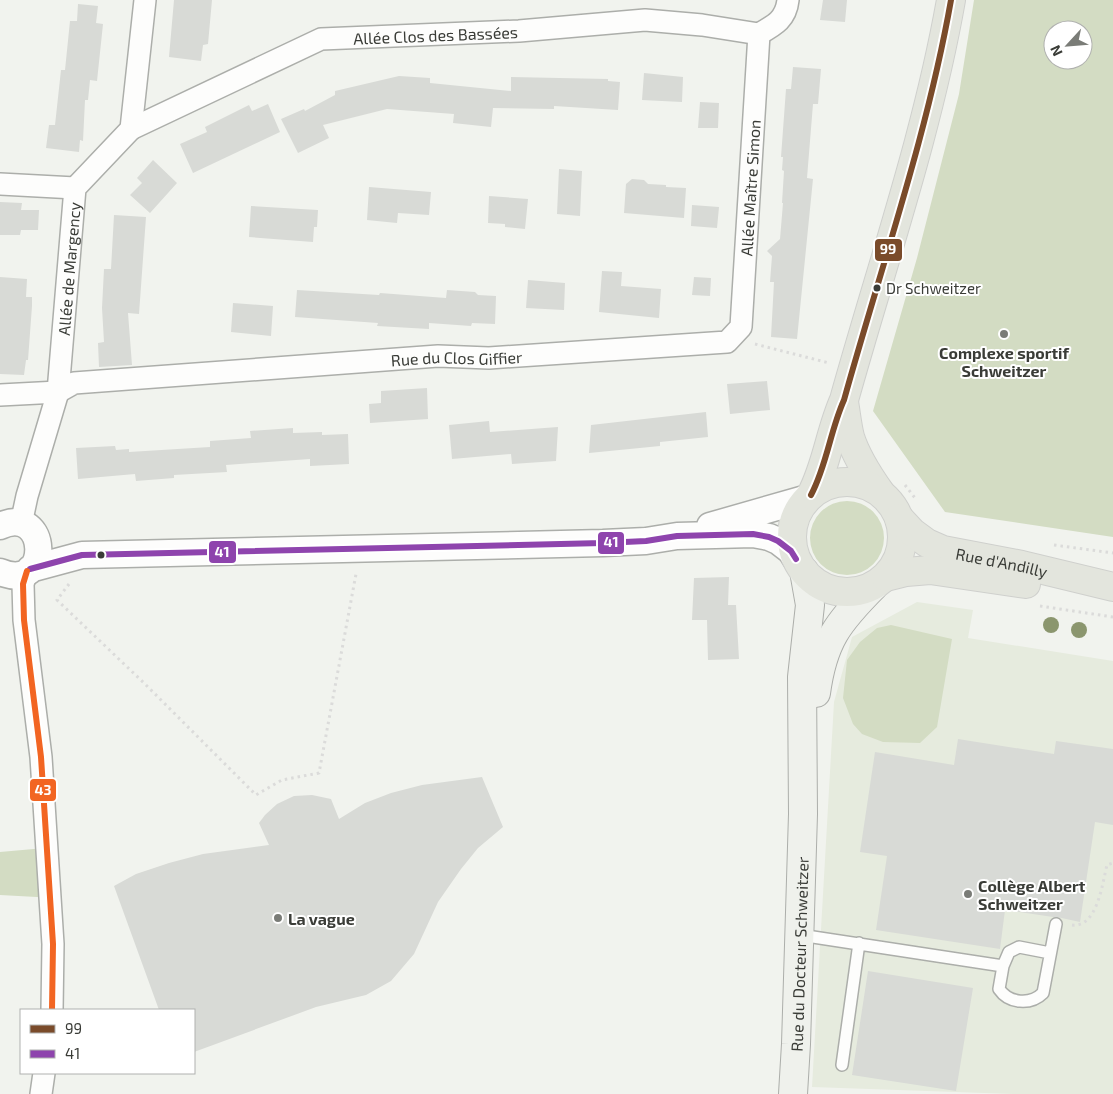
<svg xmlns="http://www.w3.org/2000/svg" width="1113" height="1094" font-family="'Exo 2',sans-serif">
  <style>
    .built { fill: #e6ebde }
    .green { fill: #d3dcc3; fill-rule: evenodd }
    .building { fill: #d8dad6 }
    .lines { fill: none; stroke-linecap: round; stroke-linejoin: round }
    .service-casing { stroke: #acaeaa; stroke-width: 14 }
    .minor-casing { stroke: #acaeaa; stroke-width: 24 }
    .tertiary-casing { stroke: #acaeaa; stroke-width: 29 }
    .secondary-casing { stroke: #acaeaa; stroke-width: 30 }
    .primary-casing { stroke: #cfd0cd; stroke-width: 30 }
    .path { stroke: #dbdbda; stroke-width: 3; stroke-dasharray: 2.5 4; stroke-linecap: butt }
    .service { stroke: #fdfdfc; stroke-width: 11 }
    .minor { stroke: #fdfdfc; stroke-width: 21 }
    .tertiary { stroke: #fdfdfc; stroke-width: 26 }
    .secondary { stroke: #eff1ec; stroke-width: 28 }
    .primary { stroke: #e3e5dd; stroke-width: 28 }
    .bus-1-casing { stroke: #fff; stroke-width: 10 }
    .bus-2-casing { stroke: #fff; stroke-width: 10 }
    .bus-3-casing { stroke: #fff; stroke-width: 10 }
    .bus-1 { stroke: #7a4b2a; stroke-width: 6 }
    .bus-2 { stroke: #8e44ad; stroke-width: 6 }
    .bus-3 { stroke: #f26522; stroke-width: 6 }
    .tree { fill: #8b966e }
    .bus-dot { fill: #3a3c37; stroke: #fff; stroke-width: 2 }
    .poi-dot { fill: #7a7c77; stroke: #fff; stroke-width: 2 }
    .labels { text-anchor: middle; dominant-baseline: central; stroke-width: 4; stroke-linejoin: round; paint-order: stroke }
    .bus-label { font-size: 15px; fill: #3a3c37; stroke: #fff; text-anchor: start }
    .street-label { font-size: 16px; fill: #3a3c37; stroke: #fff }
    .poi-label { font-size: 16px; font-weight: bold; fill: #3a3c37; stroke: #fff; text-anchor: start }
    .line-badge { stroke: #fff; stroke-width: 2 }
    .badge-label { font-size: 14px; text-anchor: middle; font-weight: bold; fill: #fff }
  </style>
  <rect width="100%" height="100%" fill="#f1f3ee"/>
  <path class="built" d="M917,602L973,610L968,638L1113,661V1094H1013L812,1087L834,702L852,637Z"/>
  <path class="green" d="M974,0H1113V537L945,512L873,411L917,258L959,94ZM1053,30H1083V60H1053Z
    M810 538a37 37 0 1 1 74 0a37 37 0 1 1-74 0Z
    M891,625L952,639L937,727L920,743L883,742L862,734L853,724L843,698L847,660L860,642L877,628Z
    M45,848L55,898L0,895V852Z"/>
  <path class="building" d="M174,0H212L208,44L203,45L201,61L169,57Z
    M823,0H847L845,22L820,20Z
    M78,4L98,6L96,23L103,24L97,81L90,80L88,100H85L83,141L80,140L79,152L46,148L49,125H55L61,70H65L70,21H77Z
    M793,67L821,69L818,104H813L807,178L813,179L797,339L771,337L774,282H770L772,256L767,251L780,239L783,203H782L784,171L782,170L783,157H781L786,89H791Z
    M644,73L683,77L682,102L642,100Z
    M399,76L430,78V83L511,91V77L608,79V81L620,82L618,110L554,106V109L493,108L491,127L453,123L454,114L387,109L323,125L329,138L298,153L281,119L304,109L305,111L335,95V91Z
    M700,102L719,103L718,128H698Z
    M268,104L280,132L193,173L180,144L207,132L205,127L249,105L252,111Z
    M153,160L177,183L150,213L130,195L142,183L137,178Z
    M559,169L582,171L580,216L557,214Z
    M632,179L644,180L648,184L666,185V187L686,188L684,218L624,213L626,184Z
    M369,187L431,192L429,215L398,213L397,223L367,220Z
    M489,196L528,199L525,229L505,227V224L488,223Z
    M0,202L22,203L21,210H39L38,230H21L20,235H0Z
    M692,205L719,207L717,228L691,226Z
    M251,206L318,210L317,227H314L313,242L249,237Z
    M114,215L146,217L139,314L128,313L132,365L99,367L98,343L104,342L102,308L104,269H111Z
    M602,271L622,272L621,286L661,289L659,318L599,312Z
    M0,277L27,279L26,297H32V306L28,360H26L24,375L0,374Z
    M694,277L711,278L710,296L692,295Z
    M528,280L565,283L564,310L526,308Z
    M297,290L379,295L380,293L446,298L447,290L475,292L478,295L496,296L495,324L472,323L471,326L429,323V329L377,326L378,323L295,317Z
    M233,303L273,306L271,336L231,332Z
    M767,381L770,410L730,414L727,384Z
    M427,388L428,419L370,423L369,404L381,403V391Z
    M706,412L708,437L660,442V446L589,453L591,425Z
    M489,421L490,432L558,427L556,461L512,464L511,454L452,459L449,425Z
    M293,428V433L322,432V435L348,434L349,464L310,466V459L226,465L227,472L174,475V478L136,481L135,474L78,479L76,448L115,446L116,450L129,449V452L210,447V441L251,438L250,431Z
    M729,577L728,605H736L739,659L708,660L707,620H692L694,578Z
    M958,739L1054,754L1056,741L1113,749V825L1095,822L1080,922L1057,917H1053L1005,910L1000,949L876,930L887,856L860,852L875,752L954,765Z
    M482,777L503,827L478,848L461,869L438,902L414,954L391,981L366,995L316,1007L194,1052V1010H159L114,886L136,874L169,863L203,854L269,845L259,823L265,815L277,804L294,796L312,795L331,799L339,819L365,803L391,793L422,785Z
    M868,971L973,988L956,1091L852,1075Z"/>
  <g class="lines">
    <g class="service-casing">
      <path id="service" d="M800,935L1003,966
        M1050,953L1019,947L1009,952L1003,966L999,989C1009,1004 1031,1005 1043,993L1056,924
        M842,1065L859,943"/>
    </g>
    <g class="minor-casing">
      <g id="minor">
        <path d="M759,34C775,25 786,19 788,0"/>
        <path id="s1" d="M131,129L321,39L519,31L645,20L702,25L759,34"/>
        <path d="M0,184L75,188"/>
        <path id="s2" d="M0,395L58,392L74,383L438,356L489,358L727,342L741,327L759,34"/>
        <path id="s3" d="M21,524L27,496L58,392L75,188L131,129L145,0"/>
        <path d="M27,571L23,584L24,620L41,757L53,944L52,1010"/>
        <path d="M41,1094L44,1073"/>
      </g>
    </g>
    <g class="tertiary-casing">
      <path id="tertiary" d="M0,526C49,503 53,594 0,572
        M710,526L808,498
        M30,569L82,555L603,543L646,541L677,536L753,534L769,537L778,541L791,551L796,559"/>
    </g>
    <g class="secondary-casing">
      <g id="secondary">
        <path d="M816,693C823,641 838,622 874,586"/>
        <path id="s4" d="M793,1094L796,1044L803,814L802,677L810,605L804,571"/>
      </g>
    </g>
    <g class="primary-casing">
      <g id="primary">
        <path d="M844,402C846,413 847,425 850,437C856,456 868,475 880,492"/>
        <circle cx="847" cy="537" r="55"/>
        <path d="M811,495C827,465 830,431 844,400C881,267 927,136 951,0"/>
        <path id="s5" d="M899,518L912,532L927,543L943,550L1022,565L1113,587"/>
        <path d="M886,577L906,572L930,570L1026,584"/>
      </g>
    </g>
    <path class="path" d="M755,344L829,363
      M905,485L915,498
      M1054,545L1113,553
      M69,584L57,600L145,684L256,795L282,780L319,773L356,574
      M1040,606L1113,617
      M1072,925C1097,928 1102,885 1107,865L1113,863"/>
    <use href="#service" class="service"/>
    <use href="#minor" class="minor"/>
    <use href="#tertiary" class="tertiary"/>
    <use href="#secondary" class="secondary"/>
    <use href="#primary" class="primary"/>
    <g class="bus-1-casing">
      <path id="bus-1" d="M811,495C827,465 830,431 844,400C881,267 927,136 951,0"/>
    </g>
    <g class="bus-2-casing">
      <path id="bus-2" d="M30,569L82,555L603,543L646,541L677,536L753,534L769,537L778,541L791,551L796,559"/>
    </g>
    <g class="bus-3-casing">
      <path id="bus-3" d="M27,571L23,584L24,620L41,757L53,944L52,1010"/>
    </g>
    <use href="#bus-1" class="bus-1"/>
    <use href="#bus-2" class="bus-2"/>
    <use href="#bus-3" class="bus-3"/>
  </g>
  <g class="tree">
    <circle cx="1051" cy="625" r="8"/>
    <circle cx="1079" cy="630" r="8"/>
  </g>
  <g class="bus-dot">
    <circle cx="877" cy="288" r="4.5"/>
    <circle cx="101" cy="555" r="4.5"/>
  </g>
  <g class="poi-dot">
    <circle cx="1004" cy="334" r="5"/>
    <circle cx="968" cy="894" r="5"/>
    <circle cx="278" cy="918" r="5"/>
  </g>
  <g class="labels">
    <g class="bus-label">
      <text x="886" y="288">Dr Schweitzer</text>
    </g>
    <g class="street-label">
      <text stroke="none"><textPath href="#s1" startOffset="325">Allée Clos des Bassées</textPath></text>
      <text stroke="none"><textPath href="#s2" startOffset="891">Allée Maître Simon</textPath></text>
      <text stroke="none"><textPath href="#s3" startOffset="261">Allée de Margency</textPath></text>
      <text stroke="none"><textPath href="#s2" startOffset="460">Rue du Clos Giffier</textPath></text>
      <text stroke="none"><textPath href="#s5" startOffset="115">Rue d'Andilly</textPath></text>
      <text stroke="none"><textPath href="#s4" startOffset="140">Rue du Docteur Schweitzer</textPath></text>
    </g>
    <g class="poi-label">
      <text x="1004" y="352" text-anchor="middle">Complexe sportif<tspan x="1004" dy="18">Schweitzer</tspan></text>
      <text x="978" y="885">Collège Albert<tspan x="978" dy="18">Schweitzer</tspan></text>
      <text x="288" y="918">La vague</text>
    </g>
  </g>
  <g class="line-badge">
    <rect x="874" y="238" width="29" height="24" rx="5" fill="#7a4b2a"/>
    <rect x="597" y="531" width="28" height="24" rx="5" fill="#8e44ad"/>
    <rect x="208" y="540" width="29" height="24" rx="5" fill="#8e44ad"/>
    <rect x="29" y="778" width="28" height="24" rx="5" fill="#f26522"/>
  </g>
  <g class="badge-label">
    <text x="888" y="254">99</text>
    <text x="611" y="547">41</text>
    <text x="222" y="557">41</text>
    <text x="43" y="795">43</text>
  </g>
  <rect x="20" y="1009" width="175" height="65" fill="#ffffff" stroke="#b0b1af"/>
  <rect x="30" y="1025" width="25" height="8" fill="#7a4b2a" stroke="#b0b1af"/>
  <text x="65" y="1034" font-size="15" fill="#3a3c37">99</text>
  <rect x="30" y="1050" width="25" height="8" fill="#8e44ad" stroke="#b0b1af"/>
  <text x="65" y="1059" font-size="15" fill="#3a3c37">41</text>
  <g transform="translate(1068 45) rotate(244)"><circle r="24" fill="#ffffff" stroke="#b0b1af"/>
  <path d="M0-4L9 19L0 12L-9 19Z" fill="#7a7c77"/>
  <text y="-8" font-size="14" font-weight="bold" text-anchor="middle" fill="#3a3c37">N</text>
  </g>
</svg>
